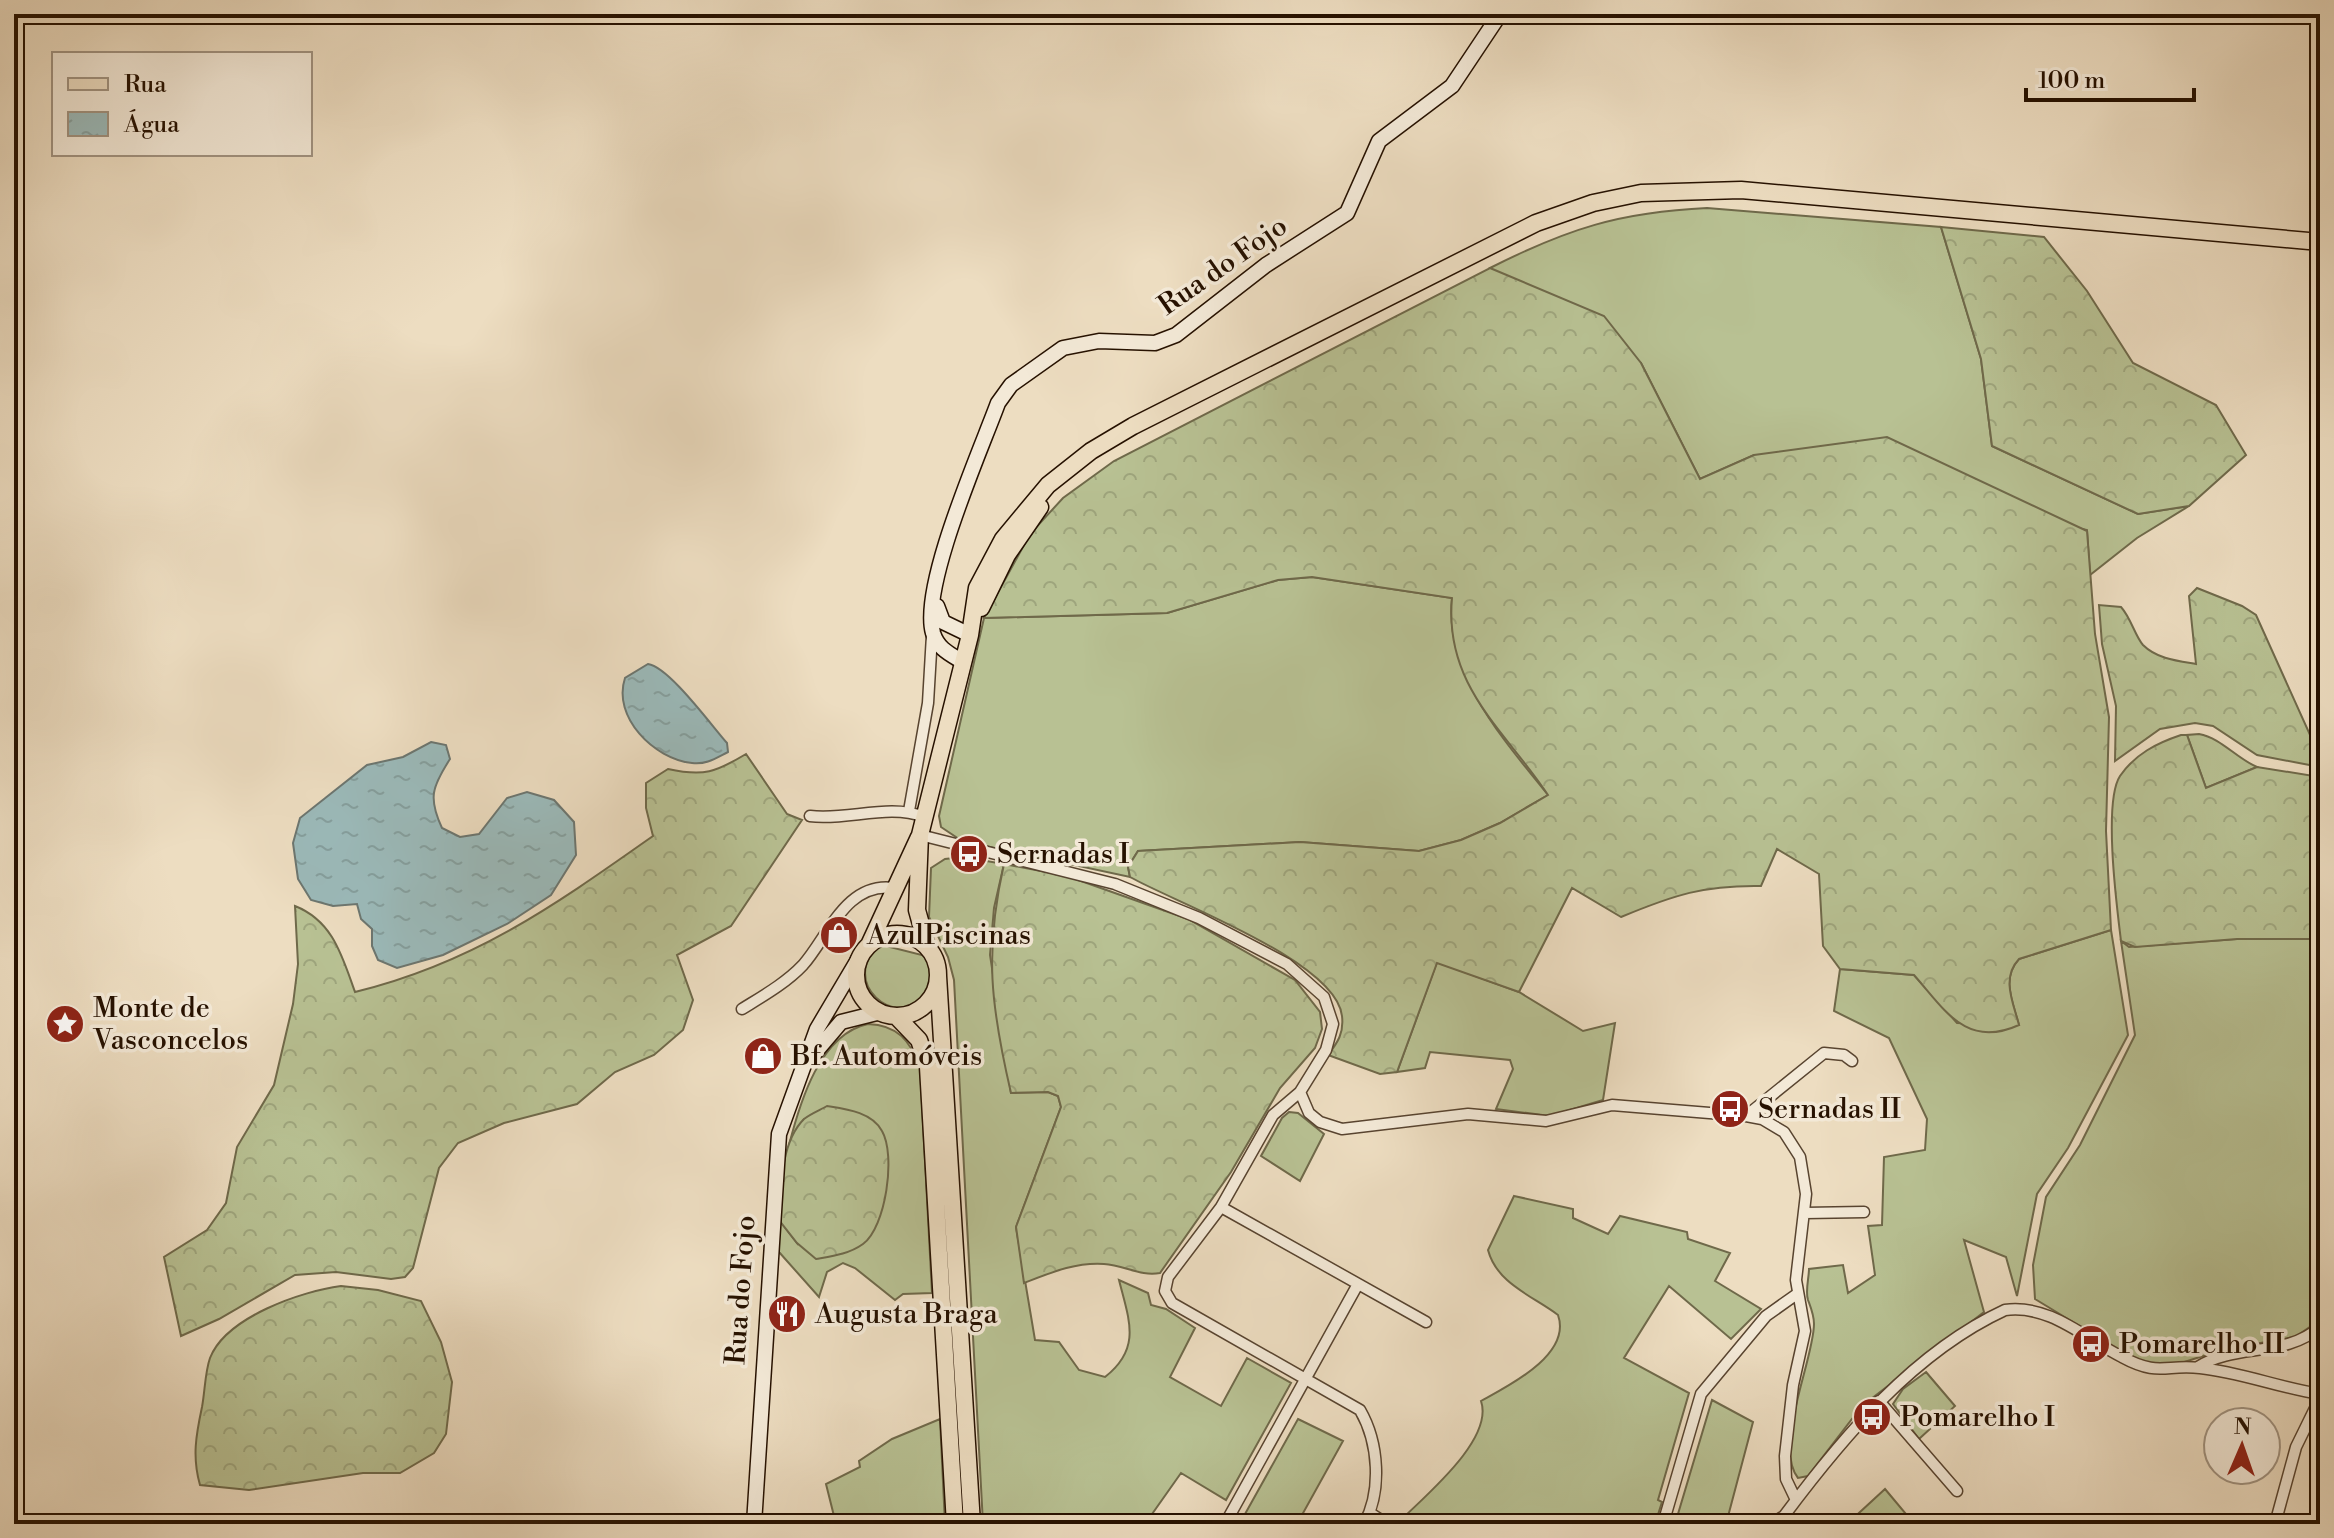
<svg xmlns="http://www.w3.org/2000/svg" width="2334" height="1538" font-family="'Libre Bodoni',serif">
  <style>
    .grass { fill: #b8c193; stroke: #6f694a; stroke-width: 2 }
    .forest { fill: url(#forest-crowns); stroke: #6f694a; stroke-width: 2 }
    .water { fill: url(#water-ripples); stroke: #6c7670; stroke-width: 2 }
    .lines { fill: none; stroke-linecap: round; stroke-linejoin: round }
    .minor-casing { stroke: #584430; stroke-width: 13 }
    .secondary-casing { stroke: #261100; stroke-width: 17 }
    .primary-casing { stroke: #261100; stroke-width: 19 }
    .minor { stroke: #f3e9d7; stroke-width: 10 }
    .secondary { stroke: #f3e9d7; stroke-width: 14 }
    .primary { stroke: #edddc1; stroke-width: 16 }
    .labels { text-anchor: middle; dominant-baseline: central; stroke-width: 7; stroke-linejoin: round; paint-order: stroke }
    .street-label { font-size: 28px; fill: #261100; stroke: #f3e9d7 }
    .poi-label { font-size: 28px; fill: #261100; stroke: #f3e9d7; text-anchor: start }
  </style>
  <defs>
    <pattern id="forest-crowns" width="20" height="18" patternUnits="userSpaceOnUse" patternTransform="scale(2)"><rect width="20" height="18" fill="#b8c193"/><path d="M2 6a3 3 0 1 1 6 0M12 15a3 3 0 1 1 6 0" fill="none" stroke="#9ea57d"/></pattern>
    <pattern id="water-ripples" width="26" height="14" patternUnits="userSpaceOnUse" patternTransform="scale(2)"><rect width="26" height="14" fill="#9bbaba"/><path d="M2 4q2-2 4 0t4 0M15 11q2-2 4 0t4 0" fill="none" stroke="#859f9e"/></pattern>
  </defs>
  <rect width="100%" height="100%" fill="#edddc1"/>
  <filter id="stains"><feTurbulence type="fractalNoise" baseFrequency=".0025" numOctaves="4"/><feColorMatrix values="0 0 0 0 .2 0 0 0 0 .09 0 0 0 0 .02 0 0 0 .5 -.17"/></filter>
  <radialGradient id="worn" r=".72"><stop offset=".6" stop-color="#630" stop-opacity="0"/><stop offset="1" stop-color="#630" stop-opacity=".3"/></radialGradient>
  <path class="grass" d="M1707,208L1941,227L1981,359L1992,446L2138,514L2189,506L2137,538L2090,575L2087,530L1754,455L1700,479L1641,363L1490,268C1567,229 1620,212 1707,208Z
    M1312,577L1452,598C1444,674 1504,740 1548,795L1500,823L1461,840L1419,851L1300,842L1138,851L1128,867L1130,877L962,841L941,827L939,816L984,618L1167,613L1278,580Z
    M2199,734C2221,738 2236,758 2257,767L2206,788L2187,735Z
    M963,857L1004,864L994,908L990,955L1011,1093L1048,1092L1058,1096L1061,1107L1016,1227L1035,1340L1059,1342L1079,1370L1105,1377C1142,1348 1129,1320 1119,1280L1148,1293L1151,1305L1166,1309L1195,1328L1170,1377L1221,1406L1247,1358L1291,1383L1226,1500L1181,1473L1145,1524H983L954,980L948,957L929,917L931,868L945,859Z
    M2111,930L2128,1035L2068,1148L2037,1194L2017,1296L2006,1257L1964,1240L1984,1312L1862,1406L1808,1476L1798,1478C1773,1447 1814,1359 1814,1324C1814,1315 1811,1308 1808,1300C1805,1291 1809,1278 1809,1269L1843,1265L1848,1293L1875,1275L1868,1226L1882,1225L1884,1157L1925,1150L1927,1119L1889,1038L1834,1011L1840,969L1914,975L1957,1023L2019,1025C2013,1002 2001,978 2019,959Z
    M2237,939H2320V1320L2295,1337L2225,1349L2175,1365L2147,1363L2129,1356L2035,1299L2033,1265L2046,1197L2080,1145L2135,1035L2121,941L2129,947Z
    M882,945L926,956C931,967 933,980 926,992C898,1036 835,978 882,945Z
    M1437,962L1519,992L1583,1031L1615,1023L1603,1100L1550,1116L1496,1109L1513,1069L1510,1060L1430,1052L1425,1068L1397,1072Z
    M868,1024C898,1025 910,1041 920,1067L932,1293L903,1294L895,1300L855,1268L843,1263L827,1272L819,1297L779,1252V1220L797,1243L804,1119L789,1145C800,1102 820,1034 868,1024Z
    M1289,1112L1298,1113L1324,1134L1300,1181L1261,1156L1282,1118Z
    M1514,1196L1573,1209V1218L1608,1234L1620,1216L1687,1232L1688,1239L1730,1253L1715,1281L1761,1309L1731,1339L1669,1286L1624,1358L1689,1393L1658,1500L1662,1502L1655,1524H1406L1402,1519C1426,1495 1494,1439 1481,1401C1508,1386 1572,1355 1558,1315C1533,1296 1497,1284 1488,1250Z
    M1926,1372L1955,1406L1919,1439L1893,1404L1903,1389Z
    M1712,1400L1753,1422L1726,1524H1675Z
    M940,1419L945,1524H836L826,1484L860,1467L859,1461L892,1439Z
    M1298,1419L1343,1441L1297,1524L1240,1523Z
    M1885,1489L1906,1514L1847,1524Z"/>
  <path class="forest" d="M1941,227L2044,237L2087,291L2133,363L2216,405L2246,455L2189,506L2138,514L1992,446L1981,359Z
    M1490,268L1604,316L1641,363L1700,479L1754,455L1887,437L2087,531L2095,634L2109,717L2106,831L2111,930L2019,959C2001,978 2013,1002 2019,1025C1966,1049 1945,1010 1914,975L1840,969L1823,946L1819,874L1777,849L1761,886C1704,885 1674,895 1621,917L1572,888L1519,992L1437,963L1397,1072L1380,1074L1328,1055C1338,1042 1344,1033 1342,1016C1336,961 1174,902 1130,877L1128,867L1138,851L1300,842L1419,851L1461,840L1500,823L1548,795C1504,729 1444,686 1452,598L1312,577L1278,580L1167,613L984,618L1030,534L1063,498L1114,461Z
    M2197,588L2242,606L2256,615L2320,757V767L2257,755L2213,726L2195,723L2160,729L2115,761L2116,706L2102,644L2099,605L2121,607C2131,618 2135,636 2143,645C2157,659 2178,661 2196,664L2189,596Z
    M2181,735H2187L2206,788L2257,767L2320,777V939H2237L2135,947L2121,941C2117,908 2103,802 2120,776C2135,754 2157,743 2181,735Z
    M746,754L787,814L802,820L731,926L677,955L693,1000L683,1030L654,1055L615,1072L577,1104L504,1123L458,1143L439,1168L413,1268L405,1277L391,1279L336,1272L295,1275L219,1319L181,1336L164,1257L207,1230L226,1203L237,1147L274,1085L293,1004L298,964L295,906C333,921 342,956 355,992C474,963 555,905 653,836L646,808V783L668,769C704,777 716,772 746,754Z
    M1004,864L1067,876L1188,919L1295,980L1320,1012L1322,1029L1315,1048L1280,1088L1231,1172L1160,1273C1141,1277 1124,1265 1104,1264C1075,1262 1050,1273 1024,1283L1016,1227L1061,1107L1058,1096L1048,1092L1011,1093C991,1007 984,952 1004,864Z
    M827,1106C846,1109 872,1112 882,1131C896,1155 886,1227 863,1244C849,1254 833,1256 816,1259L797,1243L779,1220C781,1189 780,1143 804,1119C810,1114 820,1110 827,1106Z
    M341,1286L378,1290L421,1301L441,1342L452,1382L446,1434L434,1453L400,1473H363L249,1490L200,1485C192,1457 196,1435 202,1407C205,1391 205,1372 210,1358C226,1317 302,1291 341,1286Z"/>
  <path class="water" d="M648,664C669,667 711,725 727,743L728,752C716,758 706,765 692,763C654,759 612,717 625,678Z
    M431,742L446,745L450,759C432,787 428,798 442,828L460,837L479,834L507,798L527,792L554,800L574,822L576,855L551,895L507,924L443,955L397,968L378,960L372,946V929L361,919L357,904L333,906L311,900L298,879L293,843L300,818L367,765L403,757Z"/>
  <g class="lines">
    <g class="minor-casing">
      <path id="minor" d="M909,811L928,703L932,635
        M810,816C847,821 889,803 924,817
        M920,835L1115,884L1199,918L1287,964L1324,997L1333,1024L1326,1050L1300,1092L1309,1113L1320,1122L1342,1129L1468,1114L1546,1121L1612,1105L1746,1116L1762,1119L1784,1132L1800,1157L1806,1194L1796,1280L1805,1331L1793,1385L1785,1456L1786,1479L1796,1500
        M742,1009C763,996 786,983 803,965C828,937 846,881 894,888
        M1300,1092L1273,1115L1221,1207L1168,1277L1165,1291L1172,1303L1360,1410C1379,1443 1382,1491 1364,1524
        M1746,1116L1824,1053L1844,1055L1852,1061
        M1221,1207L1426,1322
        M1805,1213L1864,1212
        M2198,1367C2235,1343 2285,1358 2320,1327
        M1879,1401L1957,1491
        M1370,1513L1387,1524
        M1784,1516C1843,1437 1914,1352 2005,1310C2050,1304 2084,1338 2122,1357C2159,1377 2165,1364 2200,1368C2240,1372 2280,1388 2320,1394
        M1225,1524L1358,1284
        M1663,1524L1701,1394L1766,1316L1797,1294
        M1771,1524L1784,1516L1798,1524
        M1891,1524L1934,1523
        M2275,1524L2296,1447L2320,1398"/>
    </g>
    <g class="secondary-casing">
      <path id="secondary" d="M937,606L943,622L970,635
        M963,662C950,654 938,649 933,633C920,587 980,452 998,403L1011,385L1063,348L1099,341L1155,343L1176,335L1266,265L1347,213L1379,141L1452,86L1500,14
        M813,1055L841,1022L881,1012
        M754,1524L779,1134L817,1029L859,958"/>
    </g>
    <g class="primary-casing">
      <path id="primary" d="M981,608L1007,555L1040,507
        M856 975a41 41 0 1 1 82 0a41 41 0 1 1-82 0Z
        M869,945L919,837
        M927,946L917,910L920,835L970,635L977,588L1003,539L1048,485L1091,451L1133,426L1536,223L1593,203L1641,193L1741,190L2320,242
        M938,976L972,1524
        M896,1016L919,1040L928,1067L955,1524"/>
    </g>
    <use href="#minor" class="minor"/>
    <use href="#secondary" class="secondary"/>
    <use href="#primary" class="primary"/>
  </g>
  <defs>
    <g id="bus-disc" transform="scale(2)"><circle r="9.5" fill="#8f2418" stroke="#f3e9d7"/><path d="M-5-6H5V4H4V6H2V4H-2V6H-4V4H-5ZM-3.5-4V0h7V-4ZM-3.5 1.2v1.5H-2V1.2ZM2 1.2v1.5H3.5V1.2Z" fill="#fff"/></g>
    <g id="shop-disc" transform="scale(2)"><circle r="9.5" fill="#8f2418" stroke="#f3e9d7"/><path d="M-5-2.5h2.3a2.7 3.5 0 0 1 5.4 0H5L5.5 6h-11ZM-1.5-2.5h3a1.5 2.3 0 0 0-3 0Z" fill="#fff"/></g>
    <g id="sight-disc" transform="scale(2)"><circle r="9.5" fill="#8f2418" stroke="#f3e9d7"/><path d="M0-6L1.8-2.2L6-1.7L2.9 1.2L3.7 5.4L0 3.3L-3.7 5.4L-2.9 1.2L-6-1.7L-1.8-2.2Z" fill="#fff"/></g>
    <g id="restaurant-disc" transform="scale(2)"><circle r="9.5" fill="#8f2418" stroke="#f3e9d7"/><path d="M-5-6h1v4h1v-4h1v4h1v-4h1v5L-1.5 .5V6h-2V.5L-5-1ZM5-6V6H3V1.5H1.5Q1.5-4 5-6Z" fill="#fff"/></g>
  </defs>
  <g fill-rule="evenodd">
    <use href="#bus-disc" x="969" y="854"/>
    <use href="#shop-disc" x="839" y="935"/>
    <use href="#sight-disc" x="65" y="1024"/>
    <use href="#shop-disc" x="763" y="1056"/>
    <use href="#bus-disc" x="1730" y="1109"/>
    <use href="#restaurant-disc" x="787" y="1314"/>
    <use href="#bus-disc" x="2091" y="1344"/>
    <use href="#bus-disc" x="1872" y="1417"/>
  </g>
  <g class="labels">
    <g class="street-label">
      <text transform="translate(1223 266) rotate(-35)">Rua do Fojo</text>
      <text transform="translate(741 1290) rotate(-86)">Rua do Fojo</text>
    </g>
    <g class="poi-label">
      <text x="997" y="854">Sernadas I</text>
      <text x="867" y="935">AzulPiscinas</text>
      <text x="93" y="1008">Monte de<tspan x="93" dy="32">Vasconcelos</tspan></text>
      <text x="791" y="1056">Bf. Automóveis</text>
      <text x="1758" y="1109">Sernadas II</text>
      <text x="815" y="1314">Augusta Braga</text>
      <text x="2119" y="1344">Pomarelho II</text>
      <text x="1900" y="1417">Pomarelho I</text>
    </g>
  </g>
  <rect width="2334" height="1538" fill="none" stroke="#edddc1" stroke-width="48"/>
  <rect x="16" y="16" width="2302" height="1506" fill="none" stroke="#261100" stroke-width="4"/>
  <rect x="24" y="24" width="2286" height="1490" fill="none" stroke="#261100" stroke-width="2"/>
  <rect x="52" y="52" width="260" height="104" fill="#f3e9d7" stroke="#a19381" stroke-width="2"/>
  <rect x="68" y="78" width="40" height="12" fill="#edddc1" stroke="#a19381" stroke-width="2"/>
  <text x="124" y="92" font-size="24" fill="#261100">Rua</text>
  <rect x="68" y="112" width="40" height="24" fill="url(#water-ripples)" stroke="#a19381" stroke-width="2"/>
  <text x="124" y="132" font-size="24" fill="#261100">Água</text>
  <g transform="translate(2242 1446) rotate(2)"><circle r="38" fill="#f3e9d7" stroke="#a19381" stroke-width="2"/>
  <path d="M0-6L14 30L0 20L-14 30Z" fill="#8f2418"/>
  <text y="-12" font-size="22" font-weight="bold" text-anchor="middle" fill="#261100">N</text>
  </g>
  <path d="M2026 88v12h168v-12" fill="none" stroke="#261100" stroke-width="4"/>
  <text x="2038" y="88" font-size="24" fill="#261100" stroke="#f3e9d7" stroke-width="6" paint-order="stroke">100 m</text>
  <rect width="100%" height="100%" filter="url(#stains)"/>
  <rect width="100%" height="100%" fill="url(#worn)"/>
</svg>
